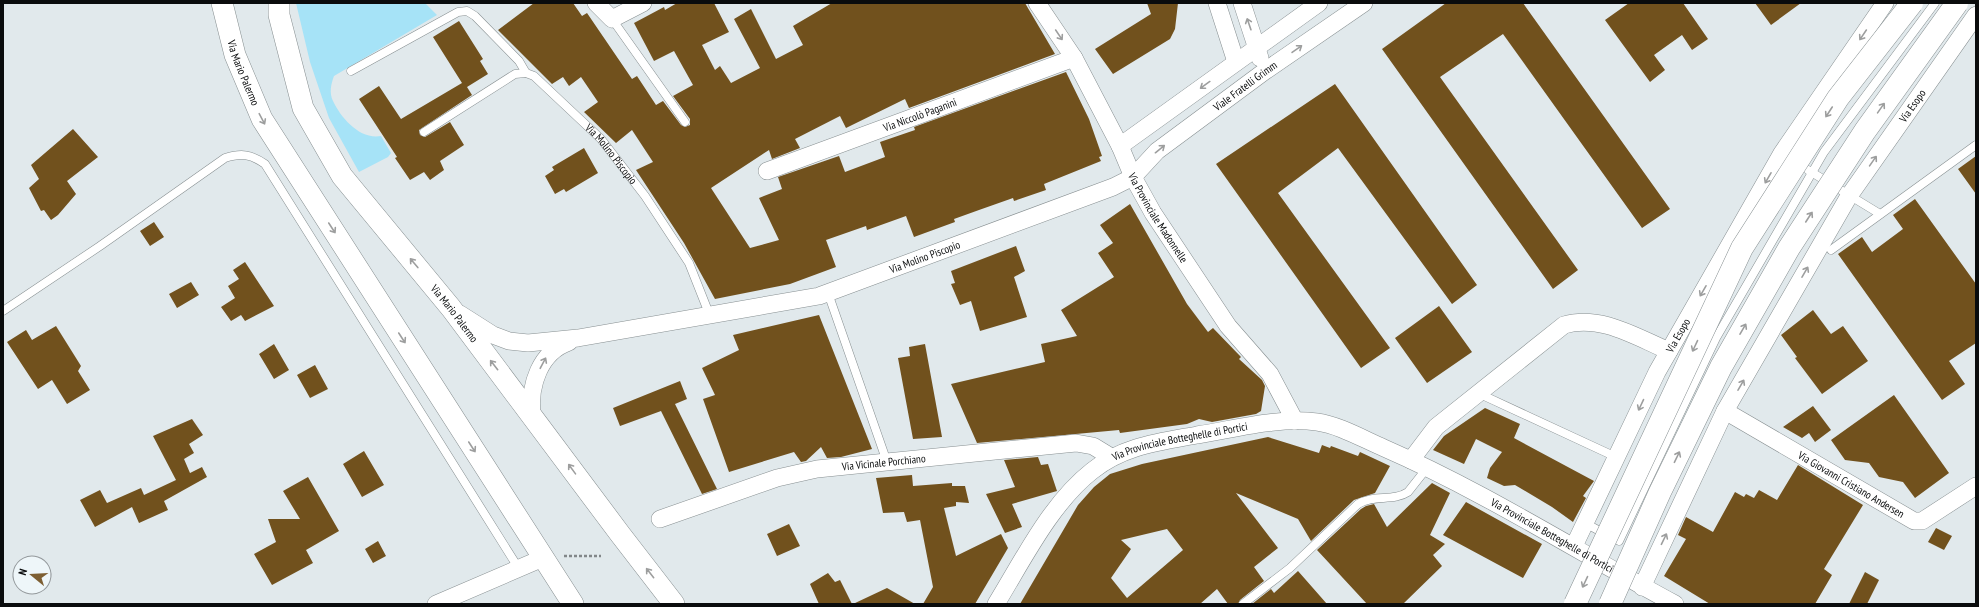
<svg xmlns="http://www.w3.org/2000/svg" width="1979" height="607" font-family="'PT Sans Narrow',sans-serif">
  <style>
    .green { fill: #a6e3f7 }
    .building { fill: #71511d; fill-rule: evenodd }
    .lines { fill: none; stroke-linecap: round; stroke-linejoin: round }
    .service-casing { stroke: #878f91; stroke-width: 9 }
    .minor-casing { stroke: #878f91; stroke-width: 18 }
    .tertiary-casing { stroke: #878f91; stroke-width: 22 }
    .path { stroke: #828789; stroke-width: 2.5; stroke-dasharray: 3 2; stroke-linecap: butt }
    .service { stroke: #fff; stroke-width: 8 }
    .minor { stroke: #fff; stroke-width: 17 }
    .tertiary { stroke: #fff; stroke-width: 21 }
    .trunk-bridge-casing { stroke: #878f91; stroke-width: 23; stroke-linecap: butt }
    .trunk-bridge { stroke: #fff; stroke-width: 22 }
    .oneway { stroke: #9d9e9e }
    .labels { text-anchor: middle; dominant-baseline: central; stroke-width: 4; stroke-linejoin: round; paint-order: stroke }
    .street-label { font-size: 11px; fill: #0a0c0d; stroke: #eef6f9 }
  </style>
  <rect width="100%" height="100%" fill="#e1e9ec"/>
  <path class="green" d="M296,3H425L437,15L334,76C331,84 329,93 333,101C341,118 360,140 381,136L391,153L388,157L359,172L329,118L310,62Z"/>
  <path class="building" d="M534,3H573L582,16L587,13L632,79L637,76L656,105L663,101L681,125L685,127L690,125V119L673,96L693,85L674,51L654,61L634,23L664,7L665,10L677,3H714L729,32L702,45L715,70L720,66L731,83L760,68L734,19L751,9L776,59L803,45L793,26L832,3H1025L1055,54L909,108L905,99L846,128L840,116L795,139L800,148L772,159L769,150L711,188L750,248L779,240L759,198L782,189L778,177L839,156L845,172L885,157L880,142L915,130L914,127L1066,72L1089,119L1102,156L1099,157L1101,161L1044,184L1046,190L1014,201L1013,198L979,210L954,219L955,222L914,237L906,216L867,230L866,226L826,240L836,267L790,284L715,299L684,243L636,170L653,162L632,130L616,143L584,112L598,102L581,77L569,86L563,77L552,84L498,30Z
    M1147,3H1178L1175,29L1170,39L1113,74L1095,49L1151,14Z
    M1446,3H1523L1670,209L1642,228L1503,34L1440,77L1578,270L1553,289L1382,49Z
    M1629,3H1683L1708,39L1692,50L1682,35L1654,55L1665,70L1650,82L1605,20Z
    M1755,3H1801L1771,25Z
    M459,21L483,59L480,61L488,74L467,87L472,95L419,130L420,135L425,137L450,122L464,145L440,161L444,170L430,180L424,172L410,180L395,158L397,157L359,99L379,86L401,119L462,83L433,37Z
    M1335,84L1477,285L1452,304L1338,148L1278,193L1390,348L1361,368L1216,164Z
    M73,129L98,157L67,181L76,194L58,215L51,220L44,210L41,211L29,188L39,179L31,165Z
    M584,148L598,173L566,192L564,189L555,194L545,176L554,170L552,167Z
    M1976,156V194L1958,169Z
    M1915,199L1976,284V343L1949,361L1965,384L1942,400L1838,254L1862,237L1872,252L1903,229L1893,215Z
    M1130,204L1187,304L1208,332L1213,328L1241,357L1239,359L1262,380L1265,386L1261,411L1256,414L1212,422L1199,419L1187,424L1120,433L1119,430L977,443L951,384L1045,362L1041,344L1077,336L1061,310L1114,277L1098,253L1113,243L1100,225Z
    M154,222L164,237L150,246L140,231Z
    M1016,246L1025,271L1014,277L1027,317L980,331L971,301L960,305L951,284L955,283L951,271Z
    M245,262L274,306L245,321L241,315L231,321L221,307L235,298L228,286L239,279L233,270Z
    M191,282L199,295L177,308L169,294Z
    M1439,306L1472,352L1427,383L1395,338Z
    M1813,310L1831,334L1843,326L1868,361L1822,394L1795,358L1797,357L1781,335Z
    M819,315L872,449L841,457L827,458L821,447L806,461L801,462L794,452L729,472L703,399L715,395L702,368L739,350L733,335Z
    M56,326L81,366L78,371L90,390L67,404L52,380L38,389L7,342L26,330L32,340Z
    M274,344L289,370L274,379L259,354Z
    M925,344L942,437L913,439L898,358L910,356L909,347Z
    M315,365L328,389L310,398L297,375Z
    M680,381L687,399L675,404L717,489L702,494L661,411L620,426L613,408Z
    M1894,395L1949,473L1915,498L1903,482L1879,477L1869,463L1845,460L1831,440Z
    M1813,406L1831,430L1815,442L1809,433L1802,438L1783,427Z
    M1485,408L1520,424L1514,438L1594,481L1583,496L1586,498L1573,522L1552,507L1515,485L1504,486L1487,478L1490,468L1502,452L1476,439L1464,464L1433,450L1444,436Z
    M192,419L203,435L189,444L194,453L184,459L190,473L202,467L207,477L164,501L168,510L139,523L132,507L95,527L80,500L100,490L107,503L141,488L144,495L176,480L153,436Z
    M1268,437L1319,453L1322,445L1330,448L1331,446L1358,456L1360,452L1390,466L1375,493L1354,500L1311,541L1298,519L1236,493L1278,548L1254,567L1264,581L1240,600L1238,604H1228L1217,589L1200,604H1020L1078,505L1094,487L1110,474L1142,464ZM1167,529L1183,550L1127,598L1111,578L1131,549L1121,540Z
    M364,451L384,485L362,497L343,464Z
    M1038,457L1041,465L1048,464L1057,491L1012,504L1022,527L1005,533L986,494L1015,487L1004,460Z
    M1798,465L1863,505L1824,569L1832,575L1815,604H1710L1664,576L1686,539L1678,535L1686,517L1713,532L1735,492L1744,497L1746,494L1754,498L1759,490L1777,500Z
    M912,475L913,486L952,483V486H965L969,503L956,502V506L944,508L956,556L1001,534L1008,548L975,604H923L933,587L920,520L907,522L904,512L883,513L876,478Z
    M308,477L339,531L306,550L313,563L272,585L254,554L276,542L268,519H300L283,491Z
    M1432,483L1450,493L1430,535L1445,544L1433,555L1442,566L1403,604H1367L1317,550L1361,509L1366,506L1374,504L1387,527Z
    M1466,502L1542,544L1523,578L1443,535Z
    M789,524L800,546L777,556L767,534Z
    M1936,528L1952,536L1944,550L1928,542Z
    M378,541L386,556L373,563L365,549Z
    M1298,571L1327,604H1252L1271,589L1274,593Z
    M1865,572L1879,580L1867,604H1849Z
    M828,573L835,582L840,580L852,604H819L810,584Z
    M887,588L915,604H853Z"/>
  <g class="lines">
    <g class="service-casing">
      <g id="service">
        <path d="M612,19L685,122"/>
        <path id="s1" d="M351,71L458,12L467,11L475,16L519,61L526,73L534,76L601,139L645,196L689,263L710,316"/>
        <path d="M424,132L515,74L526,73"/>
        <path d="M1808,170L1880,214"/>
        <path d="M1831,250L1976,145"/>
        <path d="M828,293L887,462"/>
        <path d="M3,311L100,246L225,158C241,153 251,154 265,164L519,569"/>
        <path d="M1480,394L1616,457"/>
        <path d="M1585,523L1607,535"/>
        <path d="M1619,541L1716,338L1824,152L1935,3"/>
        <path d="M1243,604L1290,568L1358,504C1374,494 1393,502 1408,492L1427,468"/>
      </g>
    </g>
    <g class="minor-casing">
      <g id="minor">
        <path d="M596,3L612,19L643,3"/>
        <path id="s2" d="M1037,3L1074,58L1120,146L1133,177L1153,213L1228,326L1270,374L1295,421"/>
        <path d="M1217,3L1236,62"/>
        <path d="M1242,3L1260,58"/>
        <path d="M1120,146L1319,3"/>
        <path id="s3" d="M767,171L1074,58"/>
        <path id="s4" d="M460,314L493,335L509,341L528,343L578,338L819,296L1113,187L1133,177L1157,151L1265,71L1364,3"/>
        <path id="s5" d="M1725,411L1914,521H1922L1976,486"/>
        <path d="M532,414C529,385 540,352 569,342"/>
        <path d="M1411,460L1436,427L1564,325C1600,314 1636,337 1669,351"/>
        <path id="s6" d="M660,519L777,478L817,469L1076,443L1093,446L1111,457"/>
        <path id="s7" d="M1574,546L1657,372L1782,153L1885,3"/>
        <path id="s8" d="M1642,587L1725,411L1849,196L1976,15"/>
        <path d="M436,604L543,558"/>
        <path id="s9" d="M996,604C1023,560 1051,503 1092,471C1123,446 1159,442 1197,435C1236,429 1277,417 1317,422C1339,425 1363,439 1384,448C1485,492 1578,552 1675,604"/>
      </g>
    </g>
    <g class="tertiary-casing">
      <g id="tertiary">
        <path id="s10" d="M222,3L235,55L262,119L573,604"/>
        <path id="s11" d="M279,3V15L303,108L342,176L451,308L620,534L674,604"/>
      </g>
    </g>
    <path class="path" d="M564,556H601"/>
    <use href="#service" class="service"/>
    <use href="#minor" class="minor"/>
    <use href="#tertiary" class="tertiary"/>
    <g class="trunk-bridge-casing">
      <path id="trunk-bridge" d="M1575,604L1742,248L1838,98L1912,3
        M1610,604L1660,492L1721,367L1789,248L1865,131L1957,3"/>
    </g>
    <use href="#trunk-bridge" class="trunk-bridge"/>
  </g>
  <defs><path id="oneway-shaft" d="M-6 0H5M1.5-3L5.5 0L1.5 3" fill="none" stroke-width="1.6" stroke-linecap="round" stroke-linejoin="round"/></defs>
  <g class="oneway">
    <use href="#oneway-shaft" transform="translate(1249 24) rotate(-109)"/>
    <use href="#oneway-shaft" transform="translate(1059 35) rotate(56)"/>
    <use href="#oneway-shaft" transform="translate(1863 35) rotate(124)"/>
    <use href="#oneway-shaft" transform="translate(1297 49) rotate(-35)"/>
    <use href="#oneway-shaft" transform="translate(1205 85) rotate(144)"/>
    <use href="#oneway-shaft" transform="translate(1881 108) rotate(-55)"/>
    <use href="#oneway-shaft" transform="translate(1829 112) rotate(123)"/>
    <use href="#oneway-shaft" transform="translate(262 119) rotate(62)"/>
    <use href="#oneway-shaft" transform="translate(1160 149) rotate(-39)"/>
    <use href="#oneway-shaft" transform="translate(1873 161) rotate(-55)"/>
    <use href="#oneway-shaft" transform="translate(1768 178) rotate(120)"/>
    <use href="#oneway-shaft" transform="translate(1809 217) rotate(-57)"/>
    <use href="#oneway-shaft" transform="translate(332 228) rotate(57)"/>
    <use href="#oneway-shaft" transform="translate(414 263) rotate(-130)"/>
    <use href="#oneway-shaft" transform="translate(1805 272) rotate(-60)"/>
    <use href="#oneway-shaft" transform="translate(1703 291) rotate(120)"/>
    <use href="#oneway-shaft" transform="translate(1743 329) rotate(-60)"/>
    <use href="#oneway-shaft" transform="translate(402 338) rotate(57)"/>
    <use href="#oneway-shaft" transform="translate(1695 346) rotate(115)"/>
    <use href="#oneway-shaft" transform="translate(543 363) rotate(-62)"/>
    <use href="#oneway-shaft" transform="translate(494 365) rotate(-128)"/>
    <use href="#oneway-shaft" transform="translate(1741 385) rotate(-60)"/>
    <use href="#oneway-shaft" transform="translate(1641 405) rotate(115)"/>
    <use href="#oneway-shaft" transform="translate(472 447) rotate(57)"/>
    <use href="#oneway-shaft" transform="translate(1677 457) rotate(-64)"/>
    <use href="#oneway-shaft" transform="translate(572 469) rotate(-126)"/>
    <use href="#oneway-shaft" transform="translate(1664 539) rotate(-64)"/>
    <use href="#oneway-shaft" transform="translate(650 573) rotate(-128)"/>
    <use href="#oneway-shaft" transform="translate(1585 582) rotate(115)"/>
  </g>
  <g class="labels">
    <g class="street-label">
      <text stroke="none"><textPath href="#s10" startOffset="73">Via Mario Palermo</textPath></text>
      <text stroke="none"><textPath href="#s4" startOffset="851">Viale Fratelli Grimm</textPath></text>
      <text stroke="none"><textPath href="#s8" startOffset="553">Via Esopo</textPath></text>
      <text stroke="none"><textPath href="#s3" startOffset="163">Via Niccolò Paganini</textPath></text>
      <text stroke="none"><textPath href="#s1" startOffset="336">Via Molino Piscopio</textPath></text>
      <text stroke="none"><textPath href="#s2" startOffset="247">Via Provinciale Madonnelle</textPath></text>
      <text stroke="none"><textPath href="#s4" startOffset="483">Via Molino Piscopio</textPath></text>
      <text stroke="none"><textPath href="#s11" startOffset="364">Via Mario Palermo</textPath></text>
      <text stroke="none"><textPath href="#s7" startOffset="235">Via Esopo</textPath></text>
      <text stroke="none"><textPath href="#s9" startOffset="259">Via Provinciale Botteghelle di Portici</textPath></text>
      <text stroke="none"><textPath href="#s6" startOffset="232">Via Vicinale Porchiano</textPath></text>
      <text stroke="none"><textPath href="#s5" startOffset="146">Via Giovanni Cristiano Andersen</textPath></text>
      <text stroke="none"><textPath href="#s9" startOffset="660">Via Provinciale Botteghelle di Portici</textPath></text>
    </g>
  </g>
  <rect width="1979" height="607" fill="none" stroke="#0a0c0d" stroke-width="8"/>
  <g transform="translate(32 575) rotate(288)"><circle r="19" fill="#eef6f9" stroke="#93989b"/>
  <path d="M0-3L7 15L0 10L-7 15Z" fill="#7d5f33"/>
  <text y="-6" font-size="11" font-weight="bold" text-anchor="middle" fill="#0a0c0d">N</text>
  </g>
</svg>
